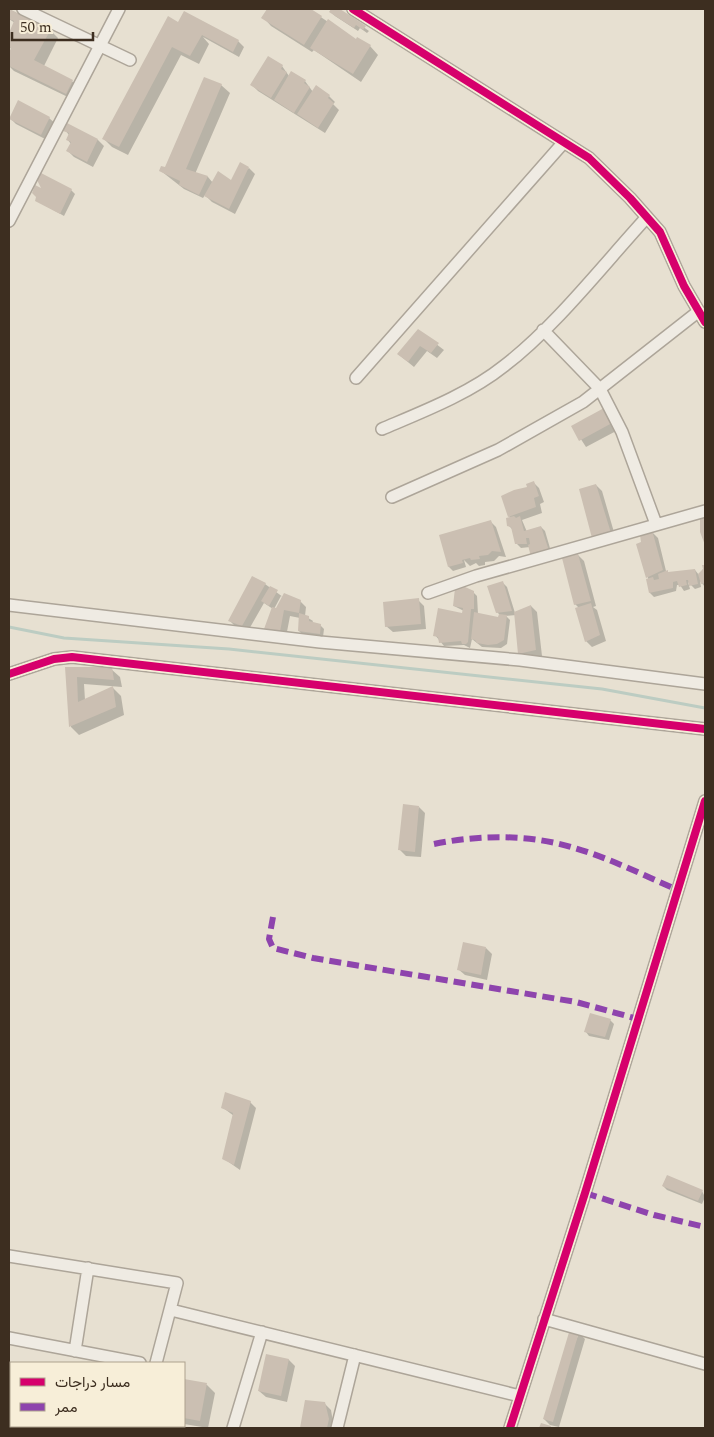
<svg xmlns="http://www.w3.org/2000/svg" width="714" height="1437" font-family="Spectral,Vazirmatn,serif">
  <style>
    .shadow { fill: #0003; fill-rule: evenodd }
    .lines { fill: none; stroke-linecap: round; stroke-linejoin: round }
    .stream { stroke: #bcccc2; stroke-width: 3 }
    .building { fill: #cbbfb2 }
    .minor-casing { stroke: #ada599; stroke-width: 14 }
    .minor { stroke: #efebe3; stroke-width: 11 }
    .quiet { stroke: #8e44ad; stroke-width: 6; stroke-dasharray: 12 6; stroke-linecap: butt }
    .cycleway-casing { stroke: #f7eed8; stroke-width: 11 }
    .cycleway { stroke: #d6006c; stroke-width: 8 }
  </style>
  <rect width="100%" height="100%" fill="#e7e0d1"/>
  <path class="shadow" d="M9,9L50,30L58,38L44,66L73,82L79,88L72,99L14,71L9,66V56L12,50L9,46V37L15,23L9,19Z
    M269,9H302L306,11L309,9L356,41L370,46L378,55L361,82L314,50L312,52L271,26L263,17Z
    M333,9H338L369,31L367,33L360,28L358,31L335,16L331,12Z
    M179,23L238,41L244,47L239,57L203,37L209,44L199,64L181,55L128,155L112,147L104,139Z
    M282,66L289,76L305,81L313,92L329,96L335,102L333,104L339,110L325,133L258,91L252,85Z
    M221,85L230,93L195,174L208,177L213,183L232,181L249,168L255,174L235,214L212,202L205,195L203,198L184,189L161,171L166,168Z
    M10,118H49L56,124L47,140L16,124Z
    M65,130L98,140L104,146L93,167L74,157L68,151L71,144L67,139L69,135Z
    M71,190L75,194L64,216L36,200L43,191Z
    M419,331L444,350L437,358L427,351L414,367L398,354Z
    M604,410L618,430L586,447L573,427Z
    M533,482L539,488L544,502L540,504L542,513L522,520L527,532L541,527L545,531L552,555L530,547L521,548L517,544L513,530L509,526L511,519L509,516Z
    M596,485L602,491L616,539L599,543Z
    M490,521L496,527L506,557L499,556L494,561L485,562V565L479,566L476,563L470,566L464,560L466,567L453,571L449,567L441,536Z
    M652,532L658,538L666,571L669,573L695,570L699,575L705,566V587L700,581L701,587L695,589L688,582L690,589L684,591L680,585H677L676,591L654,597L650,593L643,542Z
    M578,555L584,561L596,606L593,607L597,610L606,641L592,647L586,641L579,608L575,604Z
    M503,583L507,587L515,613L531,606L537,612L542,656L525,659L519,653L516,615L506,616L510,620L507,644L501,648L482,647L472,639L470,648L464,645L444,646L435,635L464,614V611L454,606L473,592L477,596L478,614L499,618L500,615L497,612Z
    M265,584L283,597L300,601L306,607L305,616L313,621L312,623L320,625L324,629L323,637L303,635L299,631L300,618L290,616L286,637L271,634L265,628L273,609L264,603L248,631L236,627L230,621ZM281,596L283,597L277,609H274Z
    M418,600L424,606L426,629L393,632L386,626Z
    M66,668L111,669L120,677L122,687L84,684L85,700L113,688L121,696L124,715L79,735L71,727Z
    M419,807L425,813L421,857L406,856L400,850Z
    M486,948L492,954L487,980L465,975L458,969Z
    M610,1020L614,1024L609,1040L589,1036L586,1032Z
    M250,1102L256,1108L240,1170L223,1158L234,1116L222,1107Z
    M663,1186L702,1191L705,1197L702,1204L667,1190Z
    M579,1333L585,1339L559,1427L550,1425L544,1419Z
    M267,1355L289,1360L295,1366L287,1402L266,1397L259,1391Z
    M184,1380L207,1385L215,1393L208,1428L184,1424Z
    M306,1401L324,1403L331,1410L334,1428H301Z"/>
  <g class="lines">
    <path class="stream" d="M9,627L64,638L229,649L602,689L705,708"/>
  </g>
  <path class="building" d="M9,9L51,29L34,60L73,80L66,94L9,66V53L11,48L9,46V33L14,21L9,19Z
    M267,9H311L322,16L304,45L261,18Z
    M331,9H340L366,26L363,30L356,25L354,28L329,12Z
    M184,11L239,40L233,52L202,35L190,56L172,47L119,147L102,139L168,16L178,22Z
    M328,19L356,39L357,37L371,45L353,74L310,48Z
    M268,56L283,65L281,69L287,72L271,98L250,85Z
    M291,71L306,80L304,83L310,87L294,113L274,100Z
    M204,77L222,84L186,169L208,176L199,195L179,185L180,181L159,171L161,166L165,167Z
    M316,85L330,95L328,98L334,103L318,128L297,114Z
    M18,100L50,117L41,135L9,119Z
    M67,123L98,139L87,162L66,151L71,142L66,140L69,133L63,131Z
    M240,162L249,167L229,209L204,196L218,171L231,180Z
    M41,173L72,189L60,214L35,201L36,197L32,193L35,185L41,188L37,180Z
    M418,329L439,343L431,353L420,346L408,362L397,354Z
    M604,408L612,423L579,441L571,426Z
    M534,481L539,496L534,498L536,507L508,517L501,496L514,490L527,487L526,484Z
    M596,484L611,533L592,538L579,489Z
    M514,516L516,518L520,516L524,531L541,526L549,551L531,557L528,545L530,544L529,538H526L527,544H515L511,527L507,526L506,518Z
    M705,516V545L700,532V518Z
    M491,520L501,552L492,551L488,555L479,556L480,559L471,560L470,558L462,560L463,563L448,567L439,535Z
    M652,530L663,570L646,578L636,544L641,542L640,535Z
    M578,554L591,601L574,605L562,558Z
    M702,565H705V583L701,584L698,574L703,569Z
    M695,569L698,584L689,586L688,580H686L687,585L679,587L677,581L673,582V588L649,593L646,579L653,577L654,580L659,579L658,574L668,570V572Z
    M252,576L266,583L242,626L228,621Z
    M503,581L512,611L496,613L487,586Z
    M270,586L278,590L269,606L261,601Z
    M463,586L474,591V609H471L468,642L466,644H462L461,641L439,643L438,637L433,636L438,608L462,613L463,608L453,606L455,588Z
    M284,593L301,600L299,613L309,616V621L321,624L320,634L298,631L299,613L284,610L280,632L264,629L272,607L276,608Z
    M419,598L421,624L385,627L383,602Z
    M591,603L600,635L585,642L575,608Z
    M531,605L536,650L518,654L514,612Z
    M474,612L498,617L499,614L507,615L504,640L497,644L488,645L477,643L475,640L471,639Z
    M65,667H112L114,680L77,677L78,702L113,686L116,707L69,727Z
    M403,804L419,806L415,852L398,850Z
    M463,942L486,947L481,975L457,970Z
    M590,1013L611,1019L605,1037L584,1032Z
    M225,1092L251,1101L234,1165L222,1159L233,1113L221,1108Z
    M667,1175L703,1190L698,1201L662,1186Z
    M570,1329L579,1332L553,1422L543,1419Z
    M266,1354L289,1359L281,1396L258,1391Z
    M184,1379L207,1383L200,1421L184,1418Z
    M305,1400L325,1402L329,1419L327,1428H300Z
    M541,1423L551,1426L550,1428H539Z"/>
  <g class="lines">
    <g class="minor-casing">
      <path id="minor" d="M23,9L130,60
        M353,9L589,158L630,198L660,232L684,286L705,322
        M9,221L119,9
        M543,330L600,389L622,432L656,524
        M356,378L564,142
        M382,429C422,412 469,394 504,366C555,327 603,265 647,217
        M392,497L498,450L583,402L699,311
        M428,593L476,576L705,511
        M9,605L320,642L520,660L705,684
        M9,674L54,659L72,657L705,729
        M9,1256L177,1283L156,1363
        M171,1310L520,1396
        M544,1319L705,1364
        M9,1338L140,1363
        M75,1351L88,1268
        M161,1426L176,1428
        M233,1428L262,1332
        M337,1428L355,1355
        M510,1428L585,1193L705,801"/>
    </g>
    <use href="#minor" class="minor"/>
    <path class="quiet" d="M434,844C478,835 527,834 571,847C607,857 643,875 678,890
      M273,917L269,939L273,948L313,958L576,1002L638,1019
      M585,1193L654,1215L705,1227"/>
    <g class="cycleway-casing">
      <path id="cycleway" d="M353,9L589,158L630,198L660,232L684,286L705,322
        M9,674L54,659L72,657L705,729
        M510,1428L585,1193L705,801"/>
    </g>
    <use href="#cycleway" class="cycleway"/>
  </g>
  <rect width="714" height="1437" fill="none" stroke="#3d2e20" stroke-width="20"/>
  <rect x="10" y="1362" width="175" height="65" fill="#f7eed8" stroke="#ada18e"/>
  <rect x="20" y="1378" width="25" height="8" fill="#d6006c" stroke="#ada18e"/>
  <text x="55" y="1387" font-size="15" fill="#3d2e20">مسار دراجات</text>
  <rect x="20" y="1403" width="25" height="8" fill="#8e44ad" stroke="#ada18e"/>
  <text x="55" y="1412" font-size="15" fill="#3d2e20">ممر</text>
  <path d="M12 32v8h81v-8" fill="none" stroke="#3d2e20" stroke-width="2.5"/>
  <text x="20" y="32" font-size="15" fill="#3d2e20" stroke="#f7eed8" stroke-width="4" paint-order="stroke">50 m</text>
</svg>
